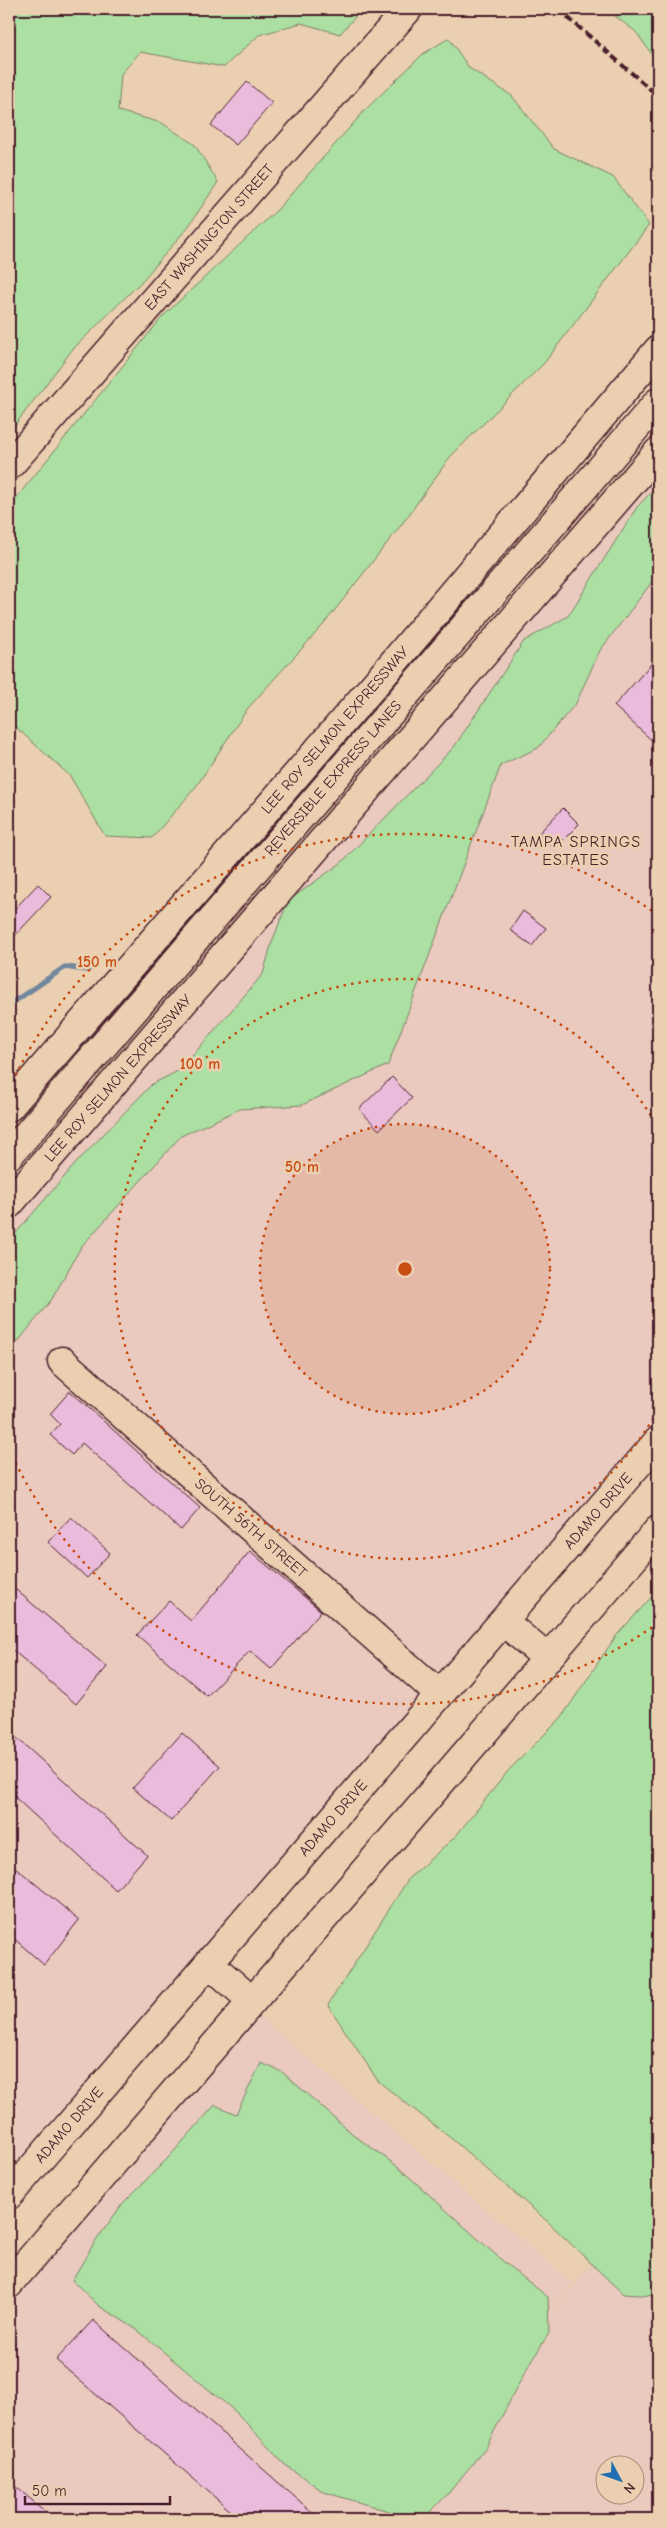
<svg xmlns="http://www.w3.org/2000/svg" width="667" height="2528" font-family="'Comic Neue',sans-serif">
  <style>
    .built { fill: #eac9be; fill-rule: evenodd }
    .green { fill: #abe0a2; stroke: #7a8066 }
    .lines { fill: none; stroke-linecap: round; stroke-linejoin: round }
    .stream { stroke: #70879e; stroke-width: 5.5 }
    .building { fill: #ebbbdc; stroke: #4a1f2b }
    .minor-casing { stroke: #4a1f2b; stroke-width: 31 }
    .major-casing { stroke: #4a1f2b; stroke-width: 31 }
    .highway-casing { stroke: #4a1f2b; stroke-width: 31 }
    .minor { stroke: #eacfb1; stroke-width: 28 }
    .major { stroke: #eacfb1; stroke-width: 28 }
    .highway { stroke: #eacfb1; stroke-width: 28 }
    .rail { stroke: #4a1f2b; stroke-width: 4; stroke-dasharray: 8 4; stroke-linecap: butt }
    .ring { fill: none; stroke: #c84d12; stroke-width: 2.5; stroke-dasharray: 2.5 5 }
    .labels { text-anchor: middle; dominant-baseline: central; stroke-width: 5; stroke-linejoin: round; paint-order: stroke }
    .street-label { font-size: 15px; fill: #4a1f2b; stroke: #eacfb1 }
    .neighbourhood-label { font-size: 16px; letter-spacing: 1px; fill: #4a1f2b; stroke: #eacfb1 }
    .centre { fill: #c84d12; stroke: #eacfb1; stroke-width: 2.5 }
    .ring-label { font-size: 15px; text-anchor: middle; font-weight: bold; fill: #c84d12; stroke: #eacfb1; stroke-width: 5; stroke-linejoin: round; paint-order: stroke }
  </style>
  <rect width="100%" height="100%" fill="#eacfb1"/>
  <filter id="ink" filterUnits="userSpaceOnUse"><feTurbulence type="fractalNoise" baseFrequency=".02" numOctaves="2"/><feDisplacementMap in="SourceGraphic" scale="10" xChannelSelector="R" yChannelSelector="G"/><feConvolveMatrix kernelMatrix="1 2 1 2 8 2 1 2 1" color-interpolation-filters="sRGB"/></filter>
  <g filter="url(#ink)">
    <path class="built" d="M658,463V1423L9,2180V1207Z
      M246,2005L573,2283L418,2466L607,2246L658,2237V2519H9V2289ZM604,2466H634V2496H604Z"/>
    <path class="green" d="M9,9H362L340,34L301,23L259,35L224,67L140,52L121,74L118,111L162,123L195,145L218,182L188,227L142,281L72,350L9,433Z
      M606,9H658V63L636,32Z
      M449,38L469,68L512,96L554,149L613,177L649,225L545,362L450,457L405,520L324,624L248,708L195,788L152,838L105,836L70,776L9,721V507L163,316L277,210L366,109L423,54Z
      M658,485V574L599,652L576,703L538,748L501,765L388,1065L302,1105L240,1109L181,1136L81,1247L52,1299L9,1353V1241L77,1162L152,1084L180,1070L263,974L272,942L288,901L341,863L454,747L524,641L568,616L637,507Z
      M658,1590V2296L623,2294L547,2221L453,2140L378,2081L328,2005L409,1878L455,1837L509,1770L561,1718L616,1636Z
      M261,2063L282,2072L355,2136L397,2166L506,2264L548,2297L549,2333L525,2372L486,2447L447,2495L423,2519H415L324,2492L284,2464L237,2413L136,2329L99,2306L72,2280L93,2245L123,2203L168,2158L215,2105L236,2114Z"/>
    <g class="lines">
      <path class="stream" d="M9,1005L65,967L88,970"/>
    </g>
    <path class="building" d="M247,82L272,103L236,145L211,125Z
      M658,656V746L614,706Z
      M563,808L579,824L554,849L539,833Z
      M38,884L51,897L9,942V915Z
      M523,911L546,928L532,946L510,930Z
      M392,1077L412,1098L379,1130L359,1109Z
      M70,1391L200,1508L181,1530L82,1443L72,1455L50,1435L60,1424L50,1414Z
      M71,1517L110,1553L87,1578L48,1542Z
      M250,1551L321,1611L271,1669L250,1651L207,1696L137,1635L169,1601L191,1621Z
      M9,1584L107,1667L76,1704L9,1647Z
      M9,1731L147,1855L116,1890L9,1792Z
      M182,1733L220,1766L171,1821L133,1788Z
      M9,1862L79,1920L44,1965L9,1934Z
      M93,2320L320,2519H240L56,2360Z
      M9,2481L54,2519H9Z"/>
    <g class="lines">
      <g class="minor-casing">
        <path id="minor" d="M9,466L408,9
          M62,1361L439,1694"/>
      </g>
      <g class="major-casing">
        <path id="major" d="M503,1621L547,1658
          M209,1963L252,2001
          M9,2195L658,1441
          M9,2284L658,1530"/>
      </g>
      <g class="highway-casing">
        <path id="highway" d="M9,1107L388,669L658,350
          M9,1155L658,402
          M9,1204L658,452"/>
      </g>
      <use href="#minor" class="minor"/>
      <use href="#major" class="major"/>
      <use href="#highway" class="highway"/>
      <path class="rail" d="M558,9L658,96"/>
    </g>
  </g>
  <circle cx="405" cy="1269" r="145" fill="#c84d12" fill-opacity=".12"/>
  <g class="ring">
    <circle cx="405" cy="1269" r="145"/>
    <path d="M657 1412A290 290 0 1 1 657 1126"/>
    <path d="M658 1623A435 435 0 0 1 9 1449M9 1089A435 435 0 0 1 658 915"/>
  </g>
  <g class="labels">
    <g class="street-label">
      <text transform="translate(209 237) rotate(-49)">EAST WASHINGTON STREET</text>
      <text transform="translate(335 730) rotate(-49)">LEE ROY SELMON EXPRESSWAY</text>
      <text transform="translate(333 778) rotate(-49)">REVERSIBLE EXPRESS LANES</text>
      <text transform="translate(118 1078) rotate(-49)">LEE ROY SELMON EXPRESSWAY</text>
      <text transform="translate(598 1511) rotate(-49)">ADAMO DRIVE</text>
      <text transform="translate(251 1528) rotate(41)">SOUTH 56TH STREET</text>
      <text transform="translate(333 1818) rotate(-49)">ADAMO DRIVE</text>
      <text transform="translate(69 2125) rotate(-49)">ADAMO DRIVE</text>
    </g>
    <g class="neighbourhood-label">
      <text x="576" y="842">TAMPA SPRINGS<tspan x="576" dy="18">ESTATES</tspan></text>
    </g>
  </g>
  <circle cx="405" cy="1269" r="8" class="centre"/>
  <g class="ring-label">
    <text x="97" y="967">150 m</text>
    <text x="200" y="1069">100 m</text>
    <text x="302" y="1172">50 m</text>
  </g>
  <rect width="667" height="2528" fill="none" stroke="#eacfb1" stroke-width="30"/>
  <rect x="15" y="15" width="637" height="2498" fill="none" stroke="#4a1f2b" stroke-width="2" filter="url(#ink)"/>
  <g transform="translate(620 2480) rotate(131)"><circle r="24" fill="#eacfb1" stroke="#aa897b"/>
  <path d="M0-4L9 19L0 12L-9 19Z" fill="#1f6fb2"/>
  <text y="-8" font-size="14" font-weight="bold" text-anchor="middle" fill="#4a1f2b">N</text>
  </g>
  <path d="M25 2496v8h145v-8" fill="none" stroke="#4a1f2b" stroke-width="2.5"/>
  <text x="32" y="2496" font-size="15" fill="#4a1f2b" stroke="#eacfb1" stroke-width="4" paint-order="stroke">50 m</text>
</svg>
